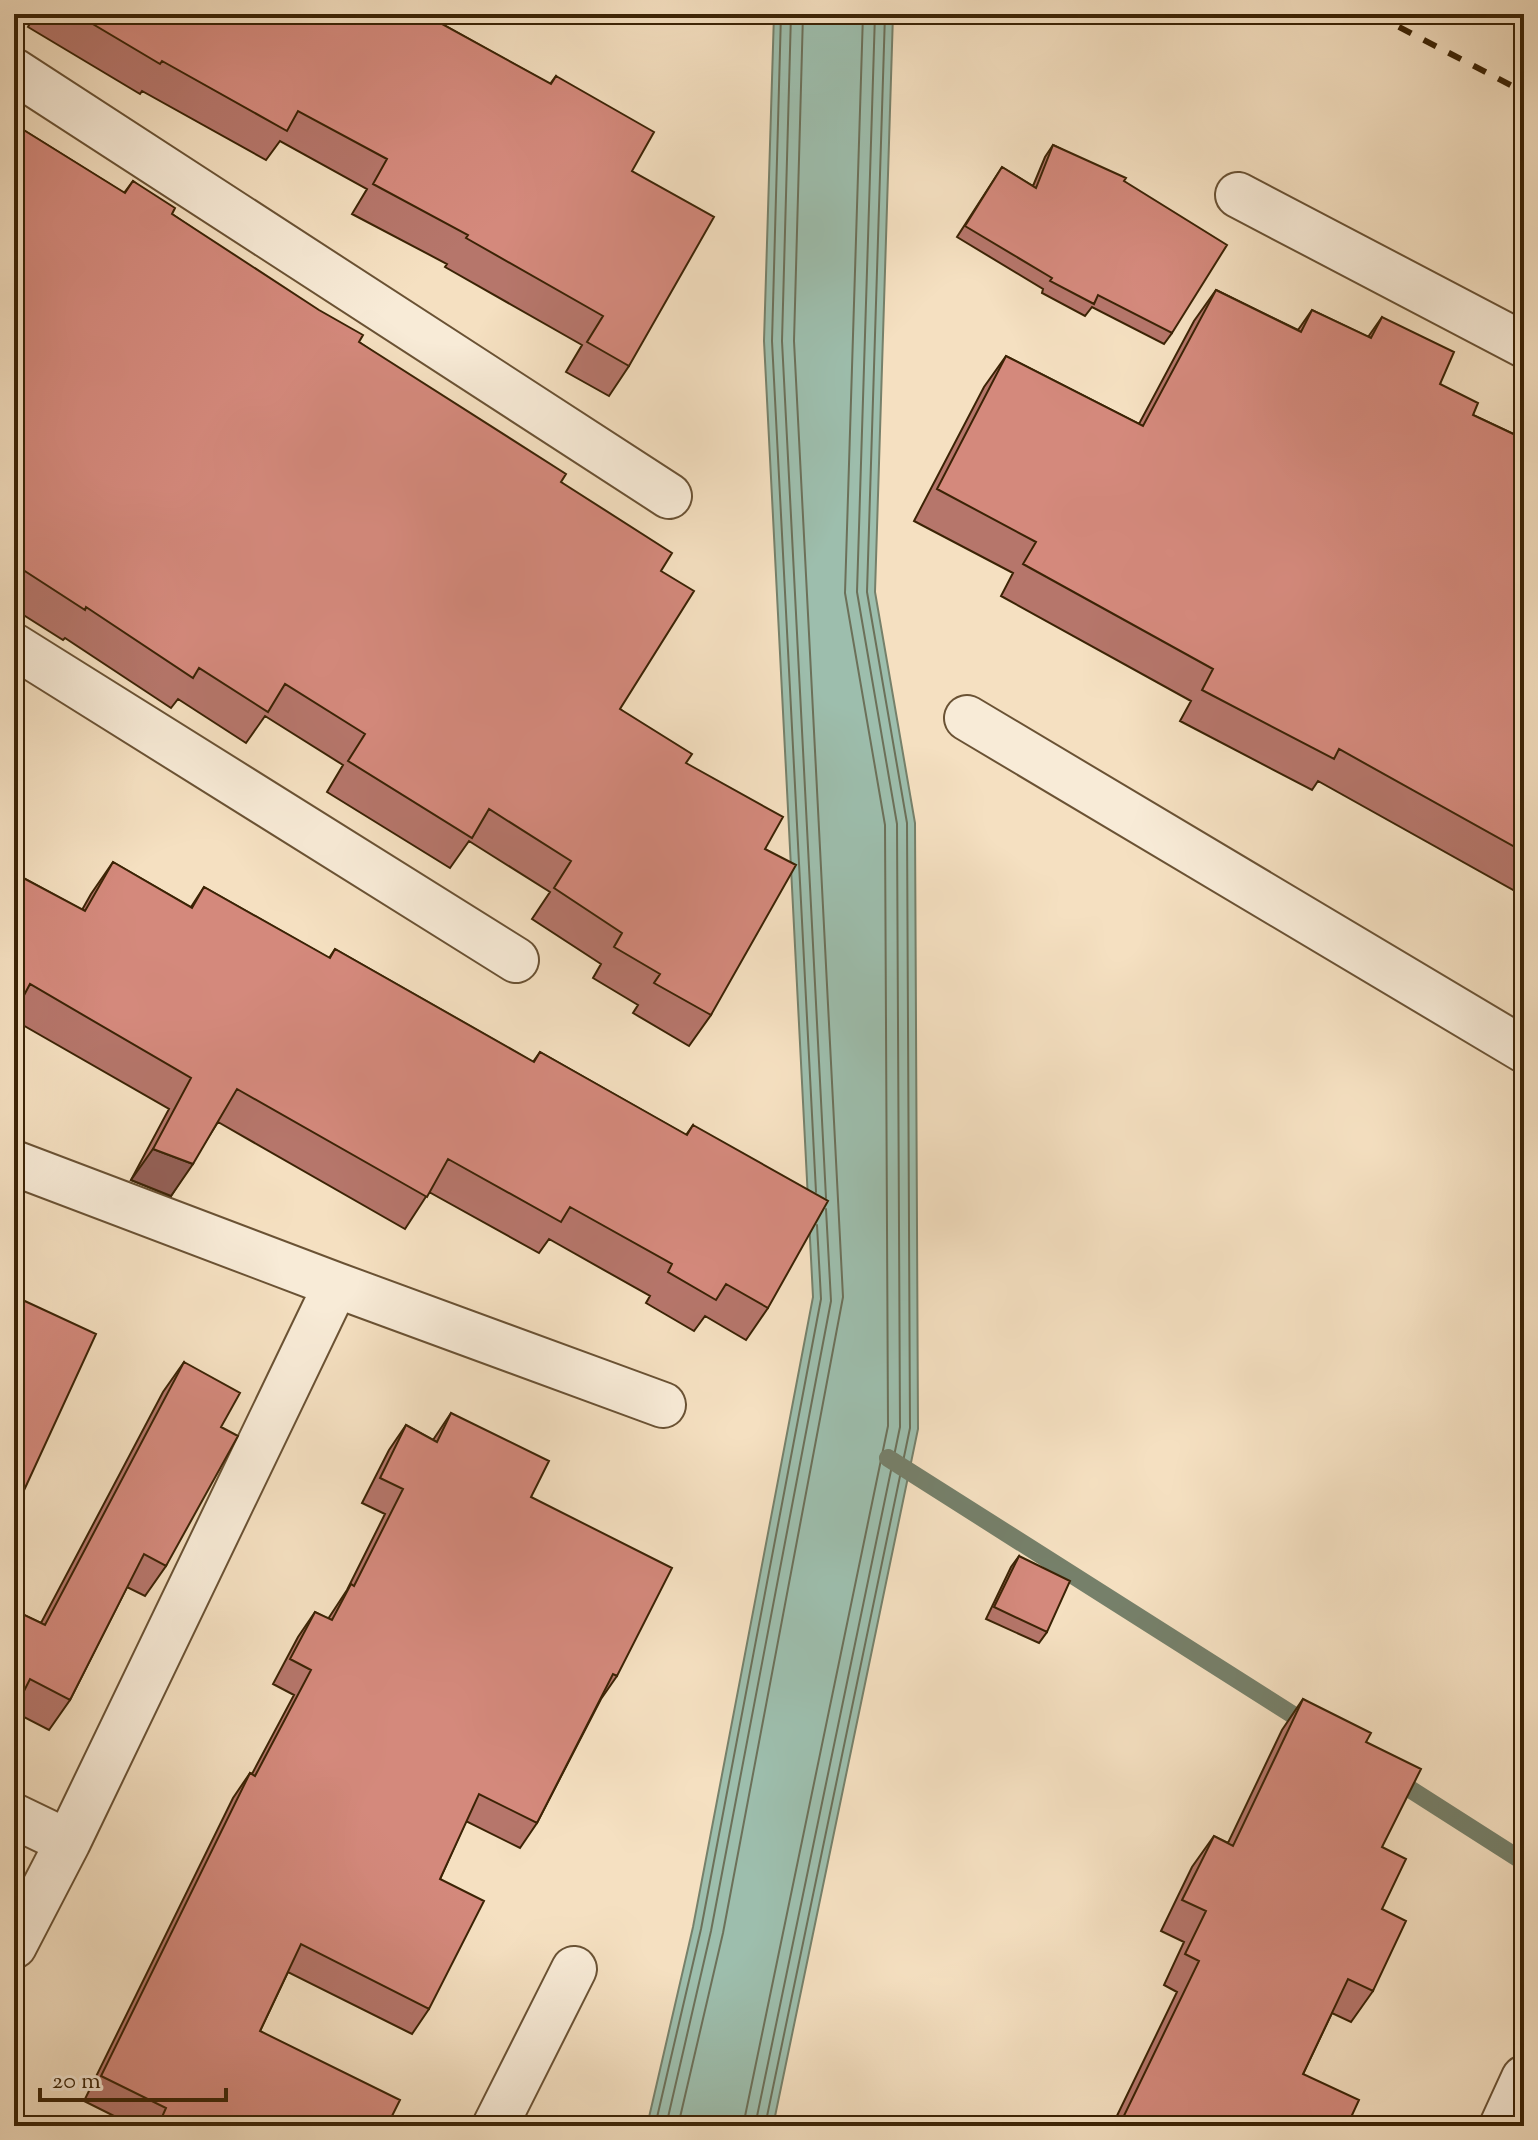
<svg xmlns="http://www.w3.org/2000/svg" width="1538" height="2140" font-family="'Sorts Mill Goudy',serif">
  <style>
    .water { fill: #9dbead; stroke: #76806a; stroke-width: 2 }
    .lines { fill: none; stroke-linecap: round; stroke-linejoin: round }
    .shore { stroke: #6c7059; stroke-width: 2 }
    .stream { stroke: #76806a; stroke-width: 18 }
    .minor-casing { stroke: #6a5234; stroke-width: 48 }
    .minor { stroke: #f8ebd7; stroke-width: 44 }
    .rail { stroke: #3b2305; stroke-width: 6; stroke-dasharray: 14 14; stroke-linecap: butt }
    .wall { fill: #b6766b; stroke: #3b2305; stroke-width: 2 }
    .shaded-wall { fill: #946057; stroke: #3b2305; stroke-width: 2 }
    .building { fill: #d4897c; stroke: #3b2305; stroke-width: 2 }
  </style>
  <rect width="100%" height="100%" fill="#f5e0c1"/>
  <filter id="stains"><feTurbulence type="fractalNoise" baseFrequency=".0025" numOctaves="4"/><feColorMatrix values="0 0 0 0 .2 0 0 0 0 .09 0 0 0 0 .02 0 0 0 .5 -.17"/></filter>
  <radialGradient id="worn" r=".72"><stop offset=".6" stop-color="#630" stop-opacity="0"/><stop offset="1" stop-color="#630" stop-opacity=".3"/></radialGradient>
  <path class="water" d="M774,14H893L875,592L915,823L918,1429L773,2126H647L693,1927L813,1297L764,341Z"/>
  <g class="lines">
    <path class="shore" d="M781,14L772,341L816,1192
      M791,14L782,341L826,1198
      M655,2126L701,1929L821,1299L817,1225
      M666,2126L711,1931L831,1301L826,1209
      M678,2126L723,1933L843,1297L794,341L803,14
      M743,2126L888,1426L885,825L845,593L863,14
      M755,2126L900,1427L897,824L857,592L875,14
      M765,2126L910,1428L907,823L867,592L885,14"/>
    <path class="stream" d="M888,1458L1312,1727
      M1391,1777L1524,1862"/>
    <g class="minor-casing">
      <path id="minor" d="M14,71L669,496
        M1238,195L1524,345
        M14,646L516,960
        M967,718L1524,1050
        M14,1163L336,1285L663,1405
        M14,1816L68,1842
        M14,1946L68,1842L336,1285
        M495,2126L574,1969
        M1502,2126L1524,2078"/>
    </g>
    <use href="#minor" class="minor"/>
    <path class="rail" d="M1374,14L1524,92"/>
  </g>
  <path class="wall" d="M35,14H424L550,84L556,76L632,171L629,366L609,396L566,372L582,345L445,267L447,264L352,214L367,189L280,141L266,160L142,91L140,94L28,27Z
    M14,124L124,193L133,181L172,214L359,342L561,482L661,571L620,709L686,763L765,849L711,1015L689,1046L633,1013L638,1005L593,978L601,964L532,919L550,892L469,841L450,868L327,792L343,765L265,716L246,743L178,699L171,708L65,638L63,640L14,609Z
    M1053,145L1124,181L1172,333L1164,344L1092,307L1085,316L1042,293L1043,289L957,237L1002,167L1033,186L1045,157Z
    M1216,290L1298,330L1312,310L1368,337L1382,317L1440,384L1473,415L1524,439V896L1318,781L1312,790L1180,721L1191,701L1001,596L1013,573L914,521L984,387L1006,356L1139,424L1194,321Z
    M113,862L191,907L204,887L329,958L335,949L533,1062L540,1052L686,1135L693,1125L768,1308L746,1340L705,1316L694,1331L646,1303L650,1296L549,1239L539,1253L429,1192L405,1229L218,1122L171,1196L131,1180L169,1109L14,1020V873L82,910L91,894Z
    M184,1362L221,1427L166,1566L145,1596L127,1587L70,1700L49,1730L14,1712V1610L41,1623L163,1392Z
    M451,1413L531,1497L617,1676L601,1699L537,1823L520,1848L466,1821L440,1879L429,2009L412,2034L288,1972L260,2031L387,2126H134L84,2101L233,1798L250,1773L252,1774L294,1695L273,1684L298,1637L315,1612L328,1619L347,1590L385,1514L362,1503L389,1450L406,1425L433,1440Z
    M1019,1556L1047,1632L1039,1643L986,1619L1011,1567Z
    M1303,1699L1366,1742L1382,1847V1909L1373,1991L1351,2022L1332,2013L1303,2074L1347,2126H1112L1177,1992L1164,1985L1184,1942L1161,1931L1192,1867L1214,1836L1228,1843L1282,1730Z"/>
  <path class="shaded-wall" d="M153,1149L193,1164L171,1196L131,1180Z"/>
  <path class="building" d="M76,14H424L551,84L556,76L654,132L632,171L714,217L629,366L587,342L603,316L466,238L468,235L373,184L387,159L298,111L287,131L162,61L160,64Z
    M14,124L125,193L133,181L175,208L172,214L319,310L363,335L359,342L566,474L561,482L672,553L661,571L694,591L620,709L692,754L686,763L783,817L765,849L796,865L711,1015L654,983L660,974L614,947L622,933L554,888L571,861L489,809L472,838L348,761L365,734L285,684L268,712L199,668L193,678L86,607L85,610L14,564Z
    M1053,145L1126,178L1124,181L1227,245L1172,333L1098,295L1094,304L1050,281L1052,278L965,226L1002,167L1036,188Z
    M1216,290L1301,332L1312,310L1371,338L1382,317L1454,352L1440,384L1478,403L1473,415L1524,439V852L1339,749L1334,759L1202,690L1213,669L1023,564L1036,542L937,489L1006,356L1143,426Z
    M113,862L192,908L204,887L330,958L335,949L534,1062L540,1052L687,1135L693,1125L828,1201L768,1308L726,1284L716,1300L668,1272L672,1264L570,1207L561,1222L448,1159L427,1197L237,1089L193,1164L153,1149L191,1078L30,984L14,1014V873L85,911Z
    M14,1296L96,1334L14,1512Z
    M184,1362L240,1393L221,1427L238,1436L166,1566L144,1554L70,1700L30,1679L22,1695L14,1691V1610L45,1625Z
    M451,1413L549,1461L531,1497L672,1568L617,1676L613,1674L537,1823L479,1794L440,1879L484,1901L429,2009L301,1944L260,2031L400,2100L387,2126H158L166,2108L101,2076L250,1773L255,1776L311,1670L290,1659L315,1612L332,1620L351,1584L354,1586L403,1489L380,1478L406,1425L437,1442Z
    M1019,1556L1070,1581L1047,1632L994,1607Z
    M1303,1699L1371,1733L1366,1742L1421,1769L1382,1847L1406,1859L1382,1909L1406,1921L1373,1991L1348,1979L1303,2074L1359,2100L1347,2126H1119L1199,1961L1185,1954L1206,1911L1182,1900L1214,1836L1233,1846Z"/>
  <rect width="1538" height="2140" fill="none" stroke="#f5e0c1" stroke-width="48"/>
  <rect x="16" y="16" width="1506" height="2108" fill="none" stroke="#3b2305" stroke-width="4"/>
  <rect x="24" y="24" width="1490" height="2092" fill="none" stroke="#3b2305" stroke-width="2"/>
  <path d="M40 2088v12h186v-12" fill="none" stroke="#3b2305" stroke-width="4"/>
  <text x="52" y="2088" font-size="24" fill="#3b2305" stroke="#f8ebd7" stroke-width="6" paint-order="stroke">20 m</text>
  <rect width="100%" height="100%" filter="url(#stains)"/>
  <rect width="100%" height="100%" fill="url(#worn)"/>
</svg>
